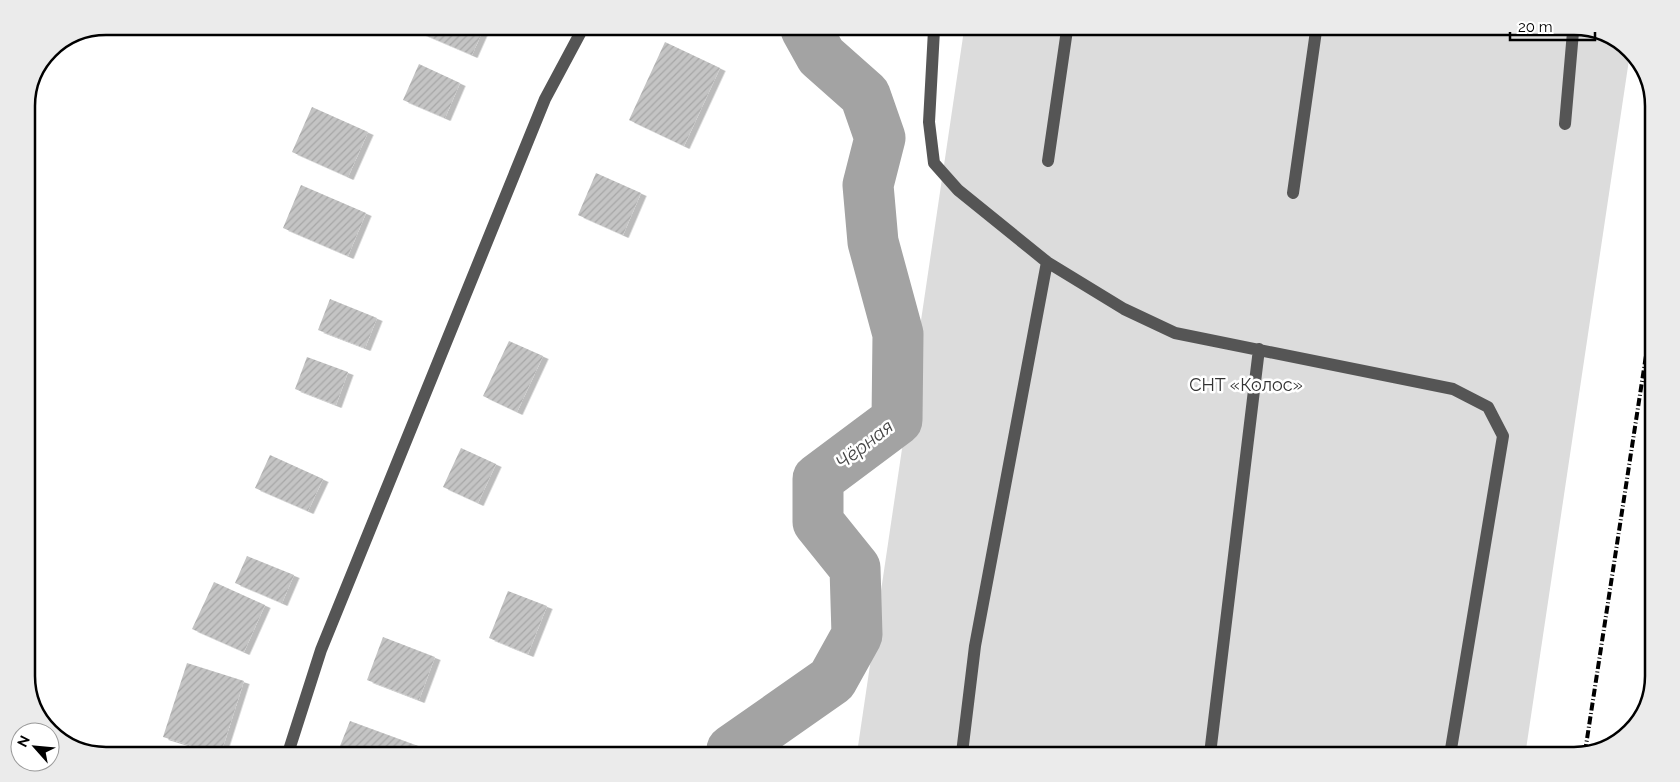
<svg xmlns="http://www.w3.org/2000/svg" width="1680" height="782" font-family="Raleway,sans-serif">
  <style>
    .garden { fill: #dcdcdc }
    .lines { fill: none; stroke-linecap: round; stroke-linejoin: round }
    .river { stroke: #a3a3a3; stroke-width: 51 }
    .building { fill: url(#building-hatch); filter: url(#shadow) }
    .minor { stroke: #555; stroke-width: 12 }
    .rail { stroke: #000; stroke-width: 4; stroke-dasharray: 8 2.5 1 2.5; stroke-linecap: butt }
    .labels { text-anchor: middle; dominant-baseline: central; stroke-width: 5; stroke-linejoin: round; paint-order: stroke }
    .park-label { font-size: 18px; fill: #333; stroke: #fff }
    .water-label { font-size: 19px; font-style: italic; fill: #444; stroke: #fff }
    .rim { fill: none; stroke: #000; stroke-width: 2.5 }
  </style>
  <defs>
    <pattern id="building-hatch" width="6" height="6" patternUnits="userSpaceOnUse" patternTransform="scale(1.25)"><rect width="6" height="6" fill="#c4c4c4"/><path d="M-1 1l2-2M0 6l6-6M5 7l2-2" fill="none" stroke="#a7a7a7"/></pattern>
    <filter id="shadow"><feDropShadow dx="5.5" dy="3" stdDeviation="0" flood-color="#0004"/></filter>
  </defs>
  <rect width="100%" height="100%" fill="#fff"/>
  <path class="garden" d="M964,30L1605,32L1630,53L1525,756L857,753Z"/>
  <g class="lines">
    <path class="river" d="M732,752V750L832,680L857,635L855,568L818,522V479L897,420L898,334L873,242L868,185L880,138L865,95L821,56L806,29"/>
  </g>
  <path class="building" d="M409,28H484L472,55Z
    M665,42L720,68L684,146L629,120Z
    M419,64L460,83L445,118L403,100Z
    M312,107L368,132L348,177L292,152Z
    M596,173L641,193L623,235L578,215Z
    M301,185L366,213L348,256L283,228Z
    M330,299L377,318L365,348L318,330Z
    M509,341L543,356L517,412L483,396Z
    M307,357L348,372L336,405L295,389Z
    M461,448L496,464L478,503L443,487Z
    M270,455L323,479L308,511L255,488Z
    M247,556L294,575L282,603L235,583Z
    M214,582L265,605L244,652L192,629Z
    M508,591L547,606L528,654L489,638Z
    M383,637L435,657L419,700L367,680Z
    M187,663L244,681L222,750H205L163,737Z
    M350,721L421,747L420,751H338Z"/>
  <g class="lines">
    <path class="minor" d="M934,30L929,122L934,163L958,190L1047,262L1124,309L1175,333L1453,389L1488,407L1503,436L1450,755
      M1565,124L1573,32
      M1048,161L1067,30
      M1293,193L1316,31
      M289,750L321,650L545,99L583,28
      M962,753L975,646L1047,262
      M1210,754L1259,349"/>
    <path class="rail" d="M1585,752L1651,323"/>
  </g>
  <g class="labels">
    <g class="park-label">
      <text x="1246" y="384">СНТ «Колос»</text>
    </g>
    <g class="water-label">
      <text transform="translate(864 444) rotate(-38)">Чёрная</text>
    </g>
  </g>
  <path d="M0 0H1680V782H0ZM106 35H1574A71 71 0 0 1 1645 106V676A71 71 0 0 1 1574 747H106A71 71 0 0 1 35 676V106A71 71 0 0 1 106 35Z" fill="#ebebeb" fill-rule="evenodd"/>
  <path class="rim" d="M106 35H1574A71 71 0 0 1 1645 106V676A71 71 0 0 1 1574 747H106A71 71 0 0 1 35 676V106A71 71 0 0 1 106 35Z"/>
  <g transform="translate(35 747) rotate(297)"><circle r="24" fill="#ffffff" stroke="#999999"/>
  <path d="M0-4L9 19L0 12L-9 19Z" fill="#000000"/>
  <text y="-8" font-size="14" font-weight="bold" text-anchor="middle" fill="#000000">N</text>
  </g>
  <path d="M1510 32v8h85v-8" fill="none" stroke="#000000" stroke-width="2.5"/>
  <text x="1518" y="32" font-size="15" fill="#000000" stroke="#ffffff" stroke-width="4" paint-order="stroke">20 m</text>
</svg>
